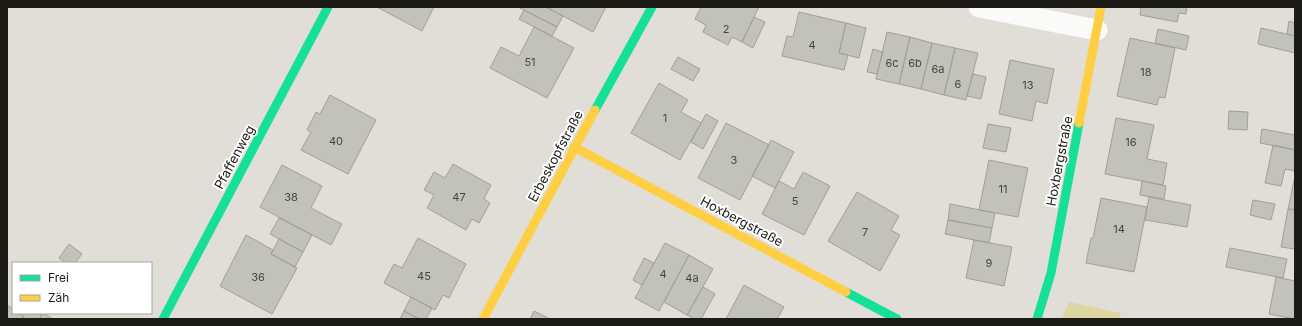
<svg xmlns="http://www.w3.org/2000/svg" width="1302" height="326" font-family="Inter,sans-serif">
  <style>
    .green { fill: #ddd6a3 }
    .building { fill: #c2c1ba; stroke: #a09f99 }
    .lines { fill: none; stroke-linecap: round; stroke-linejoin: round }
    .street { stroke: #fafaf9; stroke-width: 21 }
    .fast { stroke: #16e098; stroke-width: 9 }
    .slow { stroke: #ffcf43; stroke-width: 9 }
    .labels { text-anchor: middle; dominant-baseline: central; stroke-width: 4; stroke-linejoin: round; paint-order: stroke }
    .number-label { font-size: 11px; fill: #46443f }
    .street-label { font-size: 13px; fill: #1c1b16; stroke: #fff }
  </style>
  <rect width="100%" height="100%" fill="#e0ded6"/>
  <path class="green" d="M1069,302L1121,313L1119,319H1062Z"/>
  <path class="building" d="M377,7H434L422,31Z
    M518,7H546L563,16L557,27Z
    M546,7H606L593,32Z
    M701,7H759L742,42L732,37L728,45L703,32L706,25L695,19Z
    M1141,7H1187L1186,14L1179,13L1177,22L1140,15Z
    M524,10L557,27L552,36L519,19Z
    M799,12L846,23L839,53L848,55L844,70L782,56L787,36L793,37Z
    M754,17L765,22L753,48L742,42Z
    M1289,21L1295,23V36L1287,34Z
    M846,23L866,28L859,58L839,53Z
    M534,27L574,48L547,98L490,68L501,47L519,56Z
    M1261,28L1295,36V53L1258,44Z
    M1158,29L1189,36L1186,50L1155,43Z
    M887,32L910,37L899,84L876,79Z
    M910,37L932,43L921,89L899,84Z
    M1130,38L1175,48L1165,98L1159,97L1157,105L1117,96Z
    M932,43L955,48L944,95L921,89Z
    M955,48L978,53L966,100L944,95Z
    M873,49L883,52L877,74L867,72Z
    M678,57L700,69L693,81L671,69Z
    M1010,60L1054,69L1047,104L1036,101L1032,121L999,114Z
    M973,74L986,77L981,99L967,96Z
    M659,83L688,100L681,112L701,123L680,160L631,133Z
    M330,95L376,120L348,174L301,150L311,132L307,130L316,112L320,114Z
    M1229,111L1248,112L1247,130L1228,129Z
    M706,114L718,121L703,149L691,142Z
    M1116,118L1154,125L1147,159L1167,163L1163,185L1105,174Z
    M726,123L769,145L740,200L698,178Z
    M988,124L1011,128L1006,152L983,148Z
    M1262,129L1295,135V150L1260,143Z
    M771,140L794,152L775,188L752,176Z
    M1273,145L1295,150V171L1285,169L1281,186L1265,183Z
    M989,160L1028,168L1018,217L979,210Z
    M453,164L491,185L484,199L490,203L479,223L472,219L466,230L427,208L434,195L424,190L434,172L445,178Z
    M282,165L322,186L311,208L342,224L331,245L260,207Z
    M803,172L830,186L804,235L762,214L779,181L794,189Z
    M1295,176V210L1288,209Z
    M1142,181L1166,186L1164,199L1140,195Z
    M857,192L899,216L891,230L900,235L880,271L828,241Z
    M1149,197L1191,205L1187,227L1145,220Z
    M1101,198L1147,207L1134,272L1086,263L1091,238H1093Z
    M1253,200L1275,204L1271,220L1250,215Z
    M950,204L995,213L992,228L948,220Z
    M1288,209L1295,210V249L1281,247Z
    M279,218L312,235L303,252L270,234Z
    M948,220L992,228L989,243L945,234Z
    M246,235L273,250L271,254L297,268L272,314L220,286Z
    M418,238L466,264L449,298L443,295L435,310L384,283L394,264L402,268Z
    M279,239L303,252L295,267L271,254Z
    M974,240L1012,247L1004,286L966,278Z
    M665,243L689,255L659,311L635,298Z
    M69,244L82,254L75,263H66L59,258Z
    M1230,248L1287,259L1283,278L1226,267Z
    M689,255L713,269L687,315L664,302Z
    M644,258L654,263L642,285L633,280Z
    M1276,277L1295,281V319L1269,314Z
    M744,285L784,307L777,319H726Z
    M703,287L715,294L701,319H695L687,315Z
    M411,297L432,308L426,319H419L404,311Z
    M7,305L13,309V313H19L24,316L22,319H7Z
    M404,311L419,319H400Z
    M534,311L550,319H530Z
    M25,313H43L39,319H22Z
    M43,313L53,319H39Z"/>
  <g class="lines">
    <path class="street" d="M979,7L1097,30"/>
    <path class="fast" d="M595,110L652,7
      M846,292L897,319
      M163,319L328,7
      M1037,319L1051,273L1079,123"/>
    <path class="slow" d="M1079,123L1101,7
      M574,147L846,292
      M483,319L595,110"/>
  </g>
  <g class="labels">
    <g class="number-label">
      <text x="726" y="29">2</text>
      <text x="812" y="45">4</text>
      <text x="530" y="62">51</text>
      <text x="892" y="63">6c</text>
      <text x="915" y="63">6b</text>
      <text x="938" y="69">6a</text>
      <text x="1146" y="72">18</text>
      <text x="958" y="84">6</text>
      <text x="1028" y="85">13</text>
      <text x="665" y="118">1</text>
      <text x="336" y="141">40</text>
      <text x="1131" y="142">16</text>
      <text x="734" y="160">3</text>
      <text x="1003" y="189">11</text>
      <text x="291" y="197">38</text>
      <text x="459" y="197">47</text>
      <text x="795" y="201">5</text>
      <text x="1119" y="229">14</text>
      <text x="865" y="232">7</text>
      <text x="989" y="263">9</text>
      <text x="663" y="274">4</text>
      <text x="424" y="276">45</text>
      <text x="258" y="277">36</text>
      <text x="692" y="278">4a</text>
    </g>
    <g class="street-label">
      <text transform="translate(555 156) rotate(-62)">Erbeskopfstraße</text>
      <text transform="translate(234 157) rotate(-62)">Pfaffenweg</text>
      <text transform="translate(1059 161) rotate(-79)">Hoxbergstraße</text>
      <text transform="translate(742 221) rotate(28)">Hoxbergstraße</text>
    </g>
  </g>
  <rect width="1302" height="326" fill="none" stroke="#1c1b16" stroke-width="16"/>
  <rect x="12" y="262" width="140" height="52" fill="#ffffff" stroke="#a4a4a2"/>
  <rect x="20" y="275" width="20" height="6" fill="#16e098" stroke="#a4a4a2"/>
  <text x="48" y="282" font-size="12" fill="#1c1b16">Frei</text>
  <rect x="20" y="295" width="20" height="6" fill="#ffcf43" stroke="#a4a4a2"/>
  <text x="48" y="302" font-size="12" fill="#1c1b16">Zäh</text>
</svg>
